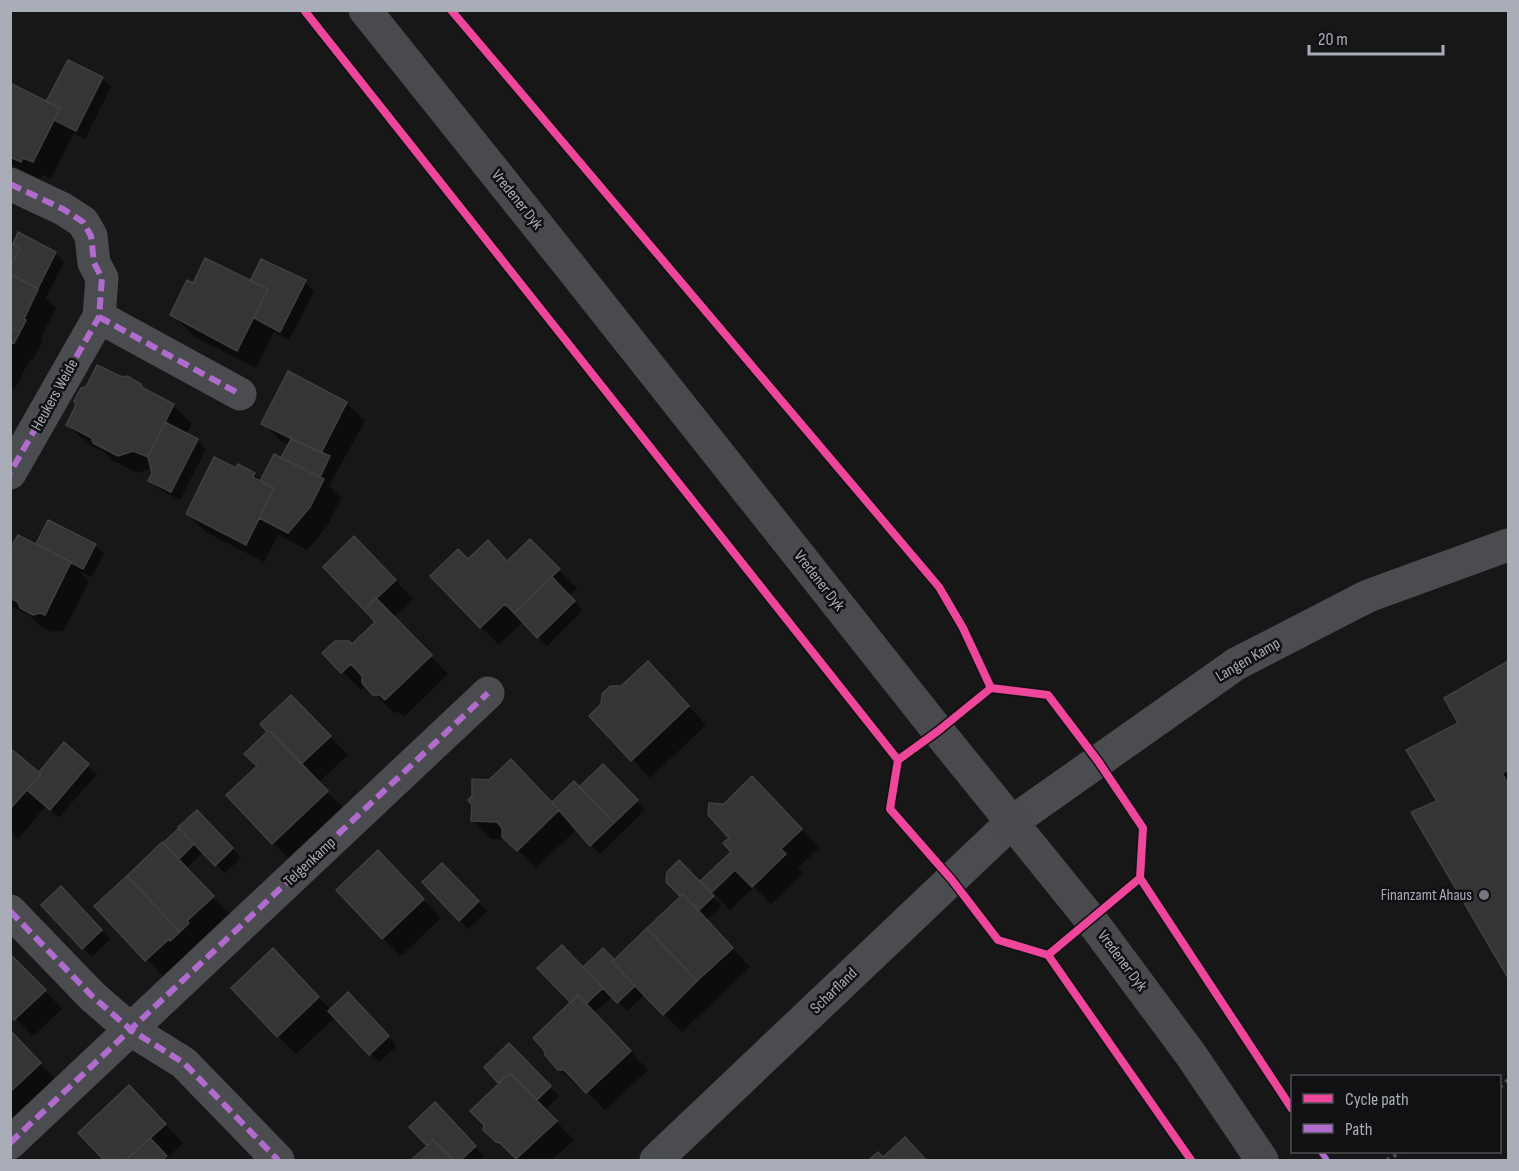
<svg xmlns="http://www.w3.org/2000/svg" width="1519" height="1171" font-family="'Sofia Sans Condensed',sans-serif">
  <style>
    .shadow { fill: #0007 }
    .building { fill: #353536; stroke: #3f4043; stroke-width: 1.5 }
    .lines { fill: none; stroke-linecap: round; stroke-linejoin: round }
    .path { stroke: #4d4e52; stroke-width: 4; stroke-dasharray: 3 4.5; stroke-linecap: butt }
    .minor { stroke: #4b4c50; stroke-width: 33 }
    .secondary { stroke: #4a4a4e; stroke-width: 33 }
    .quiet { stroke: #b06ccc; stroke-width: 6; stroke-dasharray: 12 6; stroke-linecap: butt }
    .cycleway-casing { stroke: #111113; stroke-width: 11 }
    .cycleway { stroke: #ed469a; stroke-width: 8 }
    .poi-dot { fill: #757880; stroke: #111113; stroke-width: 2 }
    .labels { text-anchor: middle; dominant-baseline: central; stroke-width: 5; stroke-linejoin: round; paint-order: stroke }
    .street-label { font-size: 16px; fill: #a8adb8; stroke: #111113 }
    .poi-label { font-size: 16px; fill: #a8adb8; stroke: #111113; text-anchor: end }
  </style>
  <rect width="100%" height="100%" fill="#171717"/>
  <path class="shadow" d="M68,62L102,79L111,87L85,139L74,133L51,179L42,175L40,179L10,164V85L47,103Z
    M19,234L55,253L64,262L46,298L56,308L41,338L43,340L33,360L30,359L15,389L10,387V244L14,246Z
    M305,282L314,291L289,340L274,332L256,368L195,337L172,315L194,285H256Z
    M140,385L147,392L173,405L192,424L186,434L197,440L206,449L180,500L159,489L150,481L153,474L152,468L137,473L113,461L104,452L86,443L68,425Z
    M346,403L365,421L329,486L341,498L328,525L307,550L278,535L264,562L206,532L187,514L236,470L254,474L262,482L282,459L289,445L281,441L263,423Z
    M49,522L95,545L104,554L92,577L79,571L89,581L63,632L59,631L52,632L40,626L30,616L10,606V552L36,546Z
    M372,556L413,599L393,617L448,674L404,717L400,713L393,712L366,685L361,690L324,653L352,646L377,622Z
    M548,559L577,588L569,596L583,610L547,646L524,621L499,645L481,627L468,561L508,562Z
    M1508,663V975L1413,813L1439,802L1460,724L1446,698Z
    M666,682L706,725L650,778L592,716Z
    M309,715L348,755L318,783L345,810L291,861L228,795L259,766L270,732Z
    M64,745L97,774L59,817L46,806L18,839L10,832V750L39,774Z
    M612,775L645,810L600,854L577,829L536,868L507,839H491L473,821L552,804L574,783L579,789Z
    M770,796L819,848L798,868L803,873L771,904L754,887L730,910L711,891L709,893L722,906L706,920L750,967L682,1032L645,994L627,1011L613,996L594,1013L648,1070L605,1110L583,1087H578L559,1069L573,1003L583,969L603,950L614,961L682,896L668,881L700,883L733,852L725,806Z
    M197,812L241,858L225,873L203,852L186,869L231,915L165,978L96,906Z
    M442,865L487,911L468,929L460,920Z
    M396,870L441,918L401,956L383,938Z
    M61,888L110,939L92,957L43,905Z
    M291,969L331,1010L357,1003L397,1046L379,1062L336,1016L296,1054L278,1036Z
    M27,972L62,1009L33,1036L15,1018Z
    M10,1031L58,1082L10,1124Z
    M509,1045L559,1096L545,1110L574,1140L552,1160H515L485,1129L501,1083L486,1067Z
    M147,1105L183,1143L167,1158L169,1160H104Z
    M435,1105L484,1156L479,1160H456L453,1158L452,1160H413L429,1146Z
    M905,1139L926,1160H871L878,1154L883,1159Z"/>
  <path class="building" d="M68,60L103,77L76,131L54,120L60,108L46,102Z
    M10,83L60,108L33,162L23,158L21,162L10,157Z
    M18,232L56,252L38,288L10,274V267L20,248L13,244Z
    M10,243L20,248L10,267Z
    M205,258L268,289L237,351L170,315L187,280L193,283Z
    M261,259L306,280L280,332L254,318L268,289L250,281Z
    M10,274L38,289L24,319L26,320L20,332L10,327Z
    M10,327L20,332L14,343L12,342L10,345Z
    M97,365L122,377L127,376L141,384L143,388L174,404L148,457L133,451L118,456L93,443L92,438L66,425L76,405L74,401L81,388L86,387Z
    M288,371L347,402L321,453L261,424Z
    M165,422L198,439L171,492L148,481L152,473L148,457Z
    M291,439L330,456L320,477L281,458Z
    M274,454L324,479L310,507L288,533L259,518L274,488L260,481Z
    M214,457L236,468L238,464L255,473L253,477L274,488L246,545L186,514Z
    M48,520L96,544L83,569L36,544Z
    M18,535L71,562L45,615L40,613L33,615L20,608L18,602L10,598V549Z
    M354,536L396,580L364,610L323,567Z
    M530,539L560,569L514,613L505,604L480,628L430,576L458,549L468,559L488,540L507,561Z
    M552,577L575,601L537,638L514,613Z
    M376,598L432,655L385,700L380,695H373L362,683V676L351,664L341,673L322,653L335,641H349L352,644L375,622L364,610Z
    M648,661L689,706L631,761L589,716L601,704L602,694L610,686H621Z
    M1508,661V770L1502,773L1508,784V978L1411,812L1437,801L1406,750L1458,723L1444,698Z
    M291,695L331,736L301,764L269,730L267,732L260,724Z
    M269,730L328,791L272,844L226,795L257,766L244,754Z
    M64,742L89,764L50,810L27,790L41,774L39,772Z
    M10,748L41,774L10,809Z
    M511,759L559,810L517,851L502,837V828L497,822L471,821L472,805L468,800L472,796V779L489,780Z
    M603,764L638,800L614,823L579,787Z
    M752,776L802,829L781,849L786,854L752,887L735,870L711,893L700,881L731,852L723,843L729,838L708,815L709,803L724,804Z
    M574,781L614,823L590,846L552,802Z
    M197,810L233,848L215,866L178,827Z
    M179,828L194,844L179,859L163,843Z
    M162,842L214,896L187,921L189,923L180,932L127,876Z
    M378,850L424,899L382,939L336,890Z
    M679,860L714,896L698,911L683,894L680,896L666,882L667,872Z
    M442,863L479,901L459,921L422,882Z
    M127,876L180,932L170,941L169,939L145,961L94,906Z
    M61,886L102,930L82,949L41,905Z
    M683,894L733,948L697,981L647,928Z
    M647,928L697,981L663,1015L612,962Z
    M562,945L603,988L586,1004L578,995L571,1003L537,968Z
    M273,948L319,997L277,1037L231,988Z
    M603,948L614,959L612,962L635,986L617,1003L583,967Z
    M10,954L46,990L14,1020L10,1016Z
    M348,992L389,1036L369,1055L328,1011Z
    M578,995L631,1051L586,1093L564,1070H558L545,1055L544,1050L533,1038Z
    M10,1030L41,1063L10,1092Z
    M509,1043L551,1086L537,1100L510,1073L498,1083L484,1067Z
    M510,1073L557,1121L516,1159L500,1143L496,1142L483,1130L484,1125L470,1111Z
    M129,1085L166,1124L126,1160H102L103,1159L78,1133Z
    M435,1102L476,1146L461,1160H454L433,1140L427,1146L409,1127Z
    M905,1137L926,1160H869L878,1152L883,1157Z
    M150,1138L167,1156L162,1160H126Z
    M433,1140L454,1160H411L427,1146Z"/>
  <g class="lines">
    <path class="path" d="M1500,1087L1508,1080
      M1387,1160L1401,1152"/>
    <path class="minor" d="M10,184L63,209L83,222L91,236L94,263L102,278L99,317L10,473
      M99,317L240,394
      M10,911L92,996L131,1030L184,1063L278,1160
      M10,1143L488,693
      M656,1160L1012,822L1236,664L1368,596L1508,545"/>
    <path class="secondary" d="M365,10L569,265L938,731L1091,920L1191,1055L1262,1160"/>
    <path class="quiet" d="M10,184L63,209L83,222L91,236L94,263L102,278L99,317L10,473
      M99,317L240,394
      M10,911L92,996L131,1030L184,1063L278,1160
      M10,1143L488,693
      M1321,1152L1327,1160"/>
    <g class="cycleway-casing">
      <path id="cycleway" d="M304,10L898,760L890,809L952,880L998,940L1048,955L1140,878L1143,828L1098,761L1048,695L991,688L938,731L898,760
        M451,10L939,587L963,628L991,688
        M1140,878L1292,1109
        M1048,955L1191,1160"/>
    </g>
    <use href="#cycleway" class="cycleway"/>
  </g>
  <circle class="poi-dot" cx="1484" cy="895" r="6"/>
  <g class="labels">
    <g class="street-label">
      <text transform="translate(517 200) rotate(51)">Vredener Dyk</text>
      <text transform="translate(55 395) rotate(-61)">Heukers Weide</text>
      <text transform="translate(819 581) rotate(52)">Vredener Dyk</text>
      <text transform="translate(1248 660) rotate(-30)">Langen Kamp</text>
      <text transform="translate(310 862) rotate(-43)">Telgenkamp</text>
      <text transform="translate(1122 961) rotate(53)">Vredener Dyk</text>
      <text transform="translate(834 991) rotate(-44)">Scharfland</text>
    </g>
    <g class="poi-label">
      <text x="1472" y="895">Finanzamt Ahaus</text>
    </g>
  </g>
  <rect width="1519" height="1171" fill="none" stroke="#a8adb8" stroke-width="24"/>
  <rect x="1291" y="1075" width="210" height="78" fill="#111113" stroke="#4d4f55" stroke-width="1.5"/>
  <rect x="1303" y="1094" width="30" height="9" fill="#ed469a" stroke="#4d4f55" stroke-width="1.5"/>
  <text x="1345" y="1105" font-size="18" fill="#a8adb8">Cycle path</text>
  <rect x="1303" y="1124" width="30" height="9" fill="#b06ccc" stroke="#4d4f55" stroke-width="1.5"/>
  <text x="1345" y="1135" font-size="18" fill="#a8adb8">Path</text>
  <path d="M1309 45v9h134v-9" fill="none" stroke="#a8adb8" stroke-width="3"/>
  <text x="1318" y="45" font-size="18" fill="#a8adb8" stroke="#111113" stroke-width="4.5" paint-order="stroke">20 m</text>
</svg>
